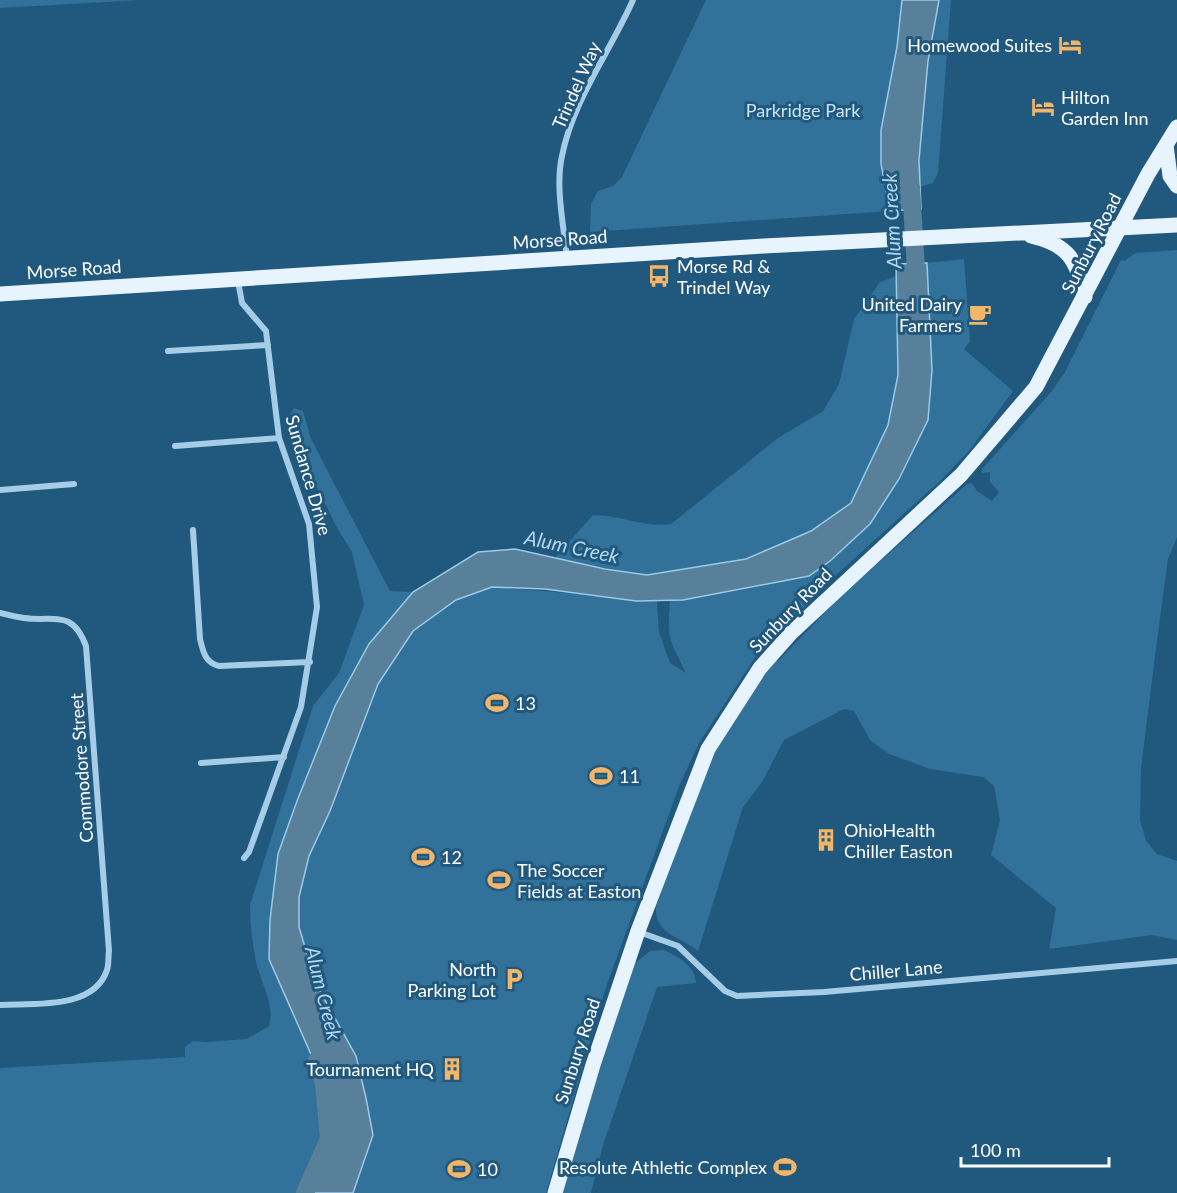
<svg xmlns="http://www.w3.org/2000/svg" width="1177" height="1193" font-family="Lato,sans-serif">
  <style>
    .green { fill: #31719a }
    .water { fill: #58809b; stroke: #9acae8; stroke-width: 1.5 }
    .lines { fill: none; stroke-linecap: round; stroke-linejoin: round }
    .river { stroke: #58809b; stroke-width: 18 }
    .minor { stroke: #a6cde7; stroke-width: 6 }
    .primary { stroke: #e7f3fd; stroke-width: 15 }
    .labels { text-anchor: middle; dominant-baseline: central; stroke-width: 6; stroke-linejoin: round; paint-order: stroke }
    .poi-label { font-size: 18px; fill: #fff; stroke: #21587e; text-anchor: start }
    .street-label { font-size: 18px; fill: #fff; stroke: #21587e }
    .park-label { font-size: 18px; fill: #c9e4f5; stroke: #21587e }
    .water-label { font-size: 20px; font-style: italic; fill: #b1d7ee; stroke: #21587e }
  </style>
  <rect width="100%" height="100%" fill="#21587e"/>
  <path class="green" d="M0,0H140L0,8Z
    M706,0H921L904,174L890,211L590,232L591,204L598,191L613,186L622,177Z
    M939,0H951L938,173L933,183L920,187C917,125 928,61 939,0Z
    M1177,250V537L1168,559L1154,664L1141,769L1140,820L1146,841L1157,854L1177,861V940L1152,935L1049,949L1056,908L991,855L1000,820L994,786L983,777L930,769L889,754L870,740L854,711L844,709L784,740L762,782L743,807L698,951C681,937 654,934 656,907L696,791L712,756L770,663L779,660L841,596L967,484L972,483L977,491L992,501L999,492L990,482V472L982,473V469L1052,391L1065,372L1121,260L1124,261L1136,253Z
    M964,259L970,341L964,349L1013,391L969,451L939,482L836,575L758,653L699,743L680,784L605,990L546,1193H353L373,1135L366,1098L356,1056L316,984L299,927V897L309,856L330,811L378,684L413,631L456,600L492,587L657,600L659,632L670,663L686,673C669,638 667,640 670,600H683L743,588L830,561L870,524L899,479L928,420L932,370L927,263Z
    M897,276L898,375L888,425L851,503L811,531L746,559L647,575L554,559L593,515C620,515 645,528 671,524L778,438L823,411L839,384L854,319L880,282Z
    M294,408L303,411L311,439L390,591L413,592L369,644L335,706L278,854L270,920L269,959L324,1084L329,1139L305,1193H0V1068L185,1057V1047L193,1041L206,1042L247,1039L269,1026C275,1003 261,984 256,962C252,943 250,924 250,905L313,706L339,673L364,605L352,552L336,526L285,422Z
    M664,950C679,957 695,966 696,983L657,987L603,1145L591,1193H559L635,963L650,951Z"/>
  <path class="water" d="M902,0H939L928,61L919,160L921,209L890,211L881,164V130L897,47Z
    M927,263L932,370L928,420L899,479L870,524L830,561L809,576L683,600L636,601L545,589L492,587L456,600L413,631L378,684L330,811L309,856L299,897V927L316,984L356,1056L366,1098L373,1135L353,1193H305L329,1139L324,1084L269,959L270,920L278,854L297,801L335,706L369,644L413,592L478,552L515,549L605,569L647,575L746,559L811,531L851,503L888,425L898,375L896,264Z"/>
  <g class="lines">
    <path class="river" d="M911,187L917,286
      M305,1193L329,1139L324,1084L317,1060"/>
    <path class="minor" d="M567,258C564,228 555,186 562,156C573,100 610,52 633,0
      M238,281L242,303L266,331L279,438L309,524L317,607L301,707L249,852L244,858
      M168,351L268,345
      M175,446L279,438
      M0,490L74,484
      M193,530L200,639C203,651 205,663 219,666L310,662
      M0,613C8,615 16,617 24,618C55,622 72,609 86,646L109,951C108,957 109,964 107,970C94,1010 33,1003 0,1005
      M201,763L284,757
      M639,932L678,946L725,991L737,996L824,992L1177,961"/>
    <path class="primary" d="M1166,145L1170,176L1177,186
      M1031,236C1070,245 1076,260 1085,297
      M0,294L764,246L1177,225
      M555,1193L593,1065L638,931L708,749L760,668L791,633L961,475L1036,387L1148,174L1177,127"/>
  </g>
  <defs>
    <g id="hotel-bare" transform="scale(1.8)"><path d="M-6-4.5h1.5V1H6V5H4.5V3h-9V5H-6ZM-4 0a1.8 1.8 0 1 1 3.6 0ZM.5 0V-2.5h3Q6-2.5 6 0Z" fill="#f3b567" stroke="#21587e" stroke-width="2.5" paint-order="stroke"/></g>
    <g id="bus-bare" transform="scale(1.8)"><path d="M-5-6H5V4H4V6H2V4H-2V6H-4V4H-5ZM-3.5-4V0h7V-4ZM-3.5 1.2v1.5H-2V1.2ZM2 1.2v1.5H3.5V1.2Z" fill="#f3b567" stroke="#21587e" stroke-width="2.5" paint-order="stroke"/></g>
    <g id="cafe-bare" transform="scale(1.8)"><path d="M-5.5-4.5H6V0H3Q3 3.5 0 3.5H-2.5Q-5.5 3.5-5.5 0ZM3-3.2v2h1.7v-2ZM-6 4.5H4V6H-6Z" fill="#f3b567" stroke="#21587e" stroke-width="2.5" paint-order="stroke"/></g>
    <g id="stadium-bare" transform="scale(1.8)"><path d="M0-5a6.5 5 0 1 0 0 10a6.5 5 0 1 0 0-10ZM-3.5-1.8h7v3.6h-7Z" fill="#f3b567" stroke="#21587e" stroke-width="2.5" paint-order="stroke"/></g>
    <g id="building-bare" transform="scale(1.8)"><path d="M-4-6H4V6H1V3H-1V6H-4ZM-2.5-4.3h1.7v1.8h-1.7ZM.8-4.3h1.7v1.8H.8ZM-2.5-1h1.7V.8h-1.7ZM.8-1h1.7V.8H.8Z" fill="#f3b567" stroke="#21587e" stroke-width="2.5" paint-order="stroke"/></g>
    <g id="parking-bare" transform="scale(1.8)"><path d="M-3.5-5.5H1a3.5 3.5 0 0 1 0 7H-1V5.5H-3.5ZM-1-3.4V-.6H.8a1.4 1.4 0 0 0 0-2.8Z" fill="#f3b567" stroke="#21587e" stroke-width="2.5" paint-order="stroke"/></g>
  </defs>
  <g fill-rule="evenodd">
    <use href="#hotel-bare" x="1070" y="45"/>
    <use href="#hotel-bare" x="1043" y="107"/>
    <use href="#bus-bare" x="659" y="276"/>
    <use href="#cafe-bare" x="980" y="314"/>
    <use href="#stadium-bare" x="497" y="703"/>
    <use href="#stadium-bare" x="601" y="776"/>
    <use href="#building-bare" x="826" y="840"/>
    <use href="#stadium-bare" x="423" y="857"/>
    <use href="#stadium-bare" x="499" y="880"/>
    <use href="#parking-bare" x="514" y="979"/>
    <use href="#building-bare" x="452" y="1069"/>
    <use href="#stadium-bare" x="785" y="1167"/>
    <use href="#stadium-bare" x="459" y="1169"/>
  </g>
  <g class="labels">
    <g class="poi-label">
      <text x="1052" y="45" text-anchor="end">Homewood Suites</text>
      <text x="1061" y="97">Hilton<tspan x="1061" dy="21">Garden Inn</tspan></text>
      <text x="677" y="266">Morse Rd &amp;<tspan x="677" dy="21">Trindel Way</tspan></text>
      <text x="962" y="304" text-anchor="end">United Dairy<tspan x="962" dy="21">Farmers</tspan></text>
      <text x="515" y="703">13</text>
      <text x="619" y="776">11</text>
      <text x="844" y="830">OhioHealth<tspan x="844" dy="21">Chiller Easton</tspan></text>
      <text x="441" y="857">12</text>
      <text x="517" y="870">The Soccer<tspan x="517" dy="21">Fields at Easton</tspan></text>
      <text x="496" y="969" text-anchor="end">North<tspan x="496" dy="21">Parking Lot</tspan></text>
      <text x="434" y="1069" text-anchor="end">Tournament HQ</text>
      <text x="767" y="1167" text-anchor="end">Resolute Athletic Complex</text>
      <text x="477" y="1169">10</text>
    </g>
    <g class="street-label">
      <text transform="translate(576 85) rotate(-66)">Trindel Way</text>
      <text transform="translate(560 239) rotate(-4)">Morse Road</text>
      <text transform="translate(1091 243) rotate(-63)">Sunbury Road</text>
      <text transform="translate(74 269) rotate(-4)">Morse Road</text>
      <text transform="translate(309 475) rotate(74)">Sundance Drive</text>
      <text transform="translate(790 610) rotate(-46)">Sunbury Road</text>
      <text transform="translate(81 768) rotate(-94)">Commodore Street</text>
      <text transform="translate(896 970) rotate(-5)">Chiller Lane</text>
      <text transform="translate(577 1051) rotate(-72)">Sunbury Road</text>
    </g>
    <g class="park-label">
      <text x="803" y="110">Parkridge Park</text>
    </g>
    <g class="water-label">
      <text transform="translate(891 221) rotate(-93)">Alum Creek</text>
      <text transform="translate(572 546) rotate(12)">Alum Creek</text>
      <text transform="translate(324 993) rotate(76)">Alum Creek</text>
    </g>
  </g>
  <path d="M961 1157v9h148v-9" fill="none" stroke="#ffffff" stroke-width="3"/>
  <text x="970" y="1157" font-size="18" fill="#ffffff" stroke="#21587e" stroke-width="4.5" paint-order="stroke">100 m</text>
</svg>
